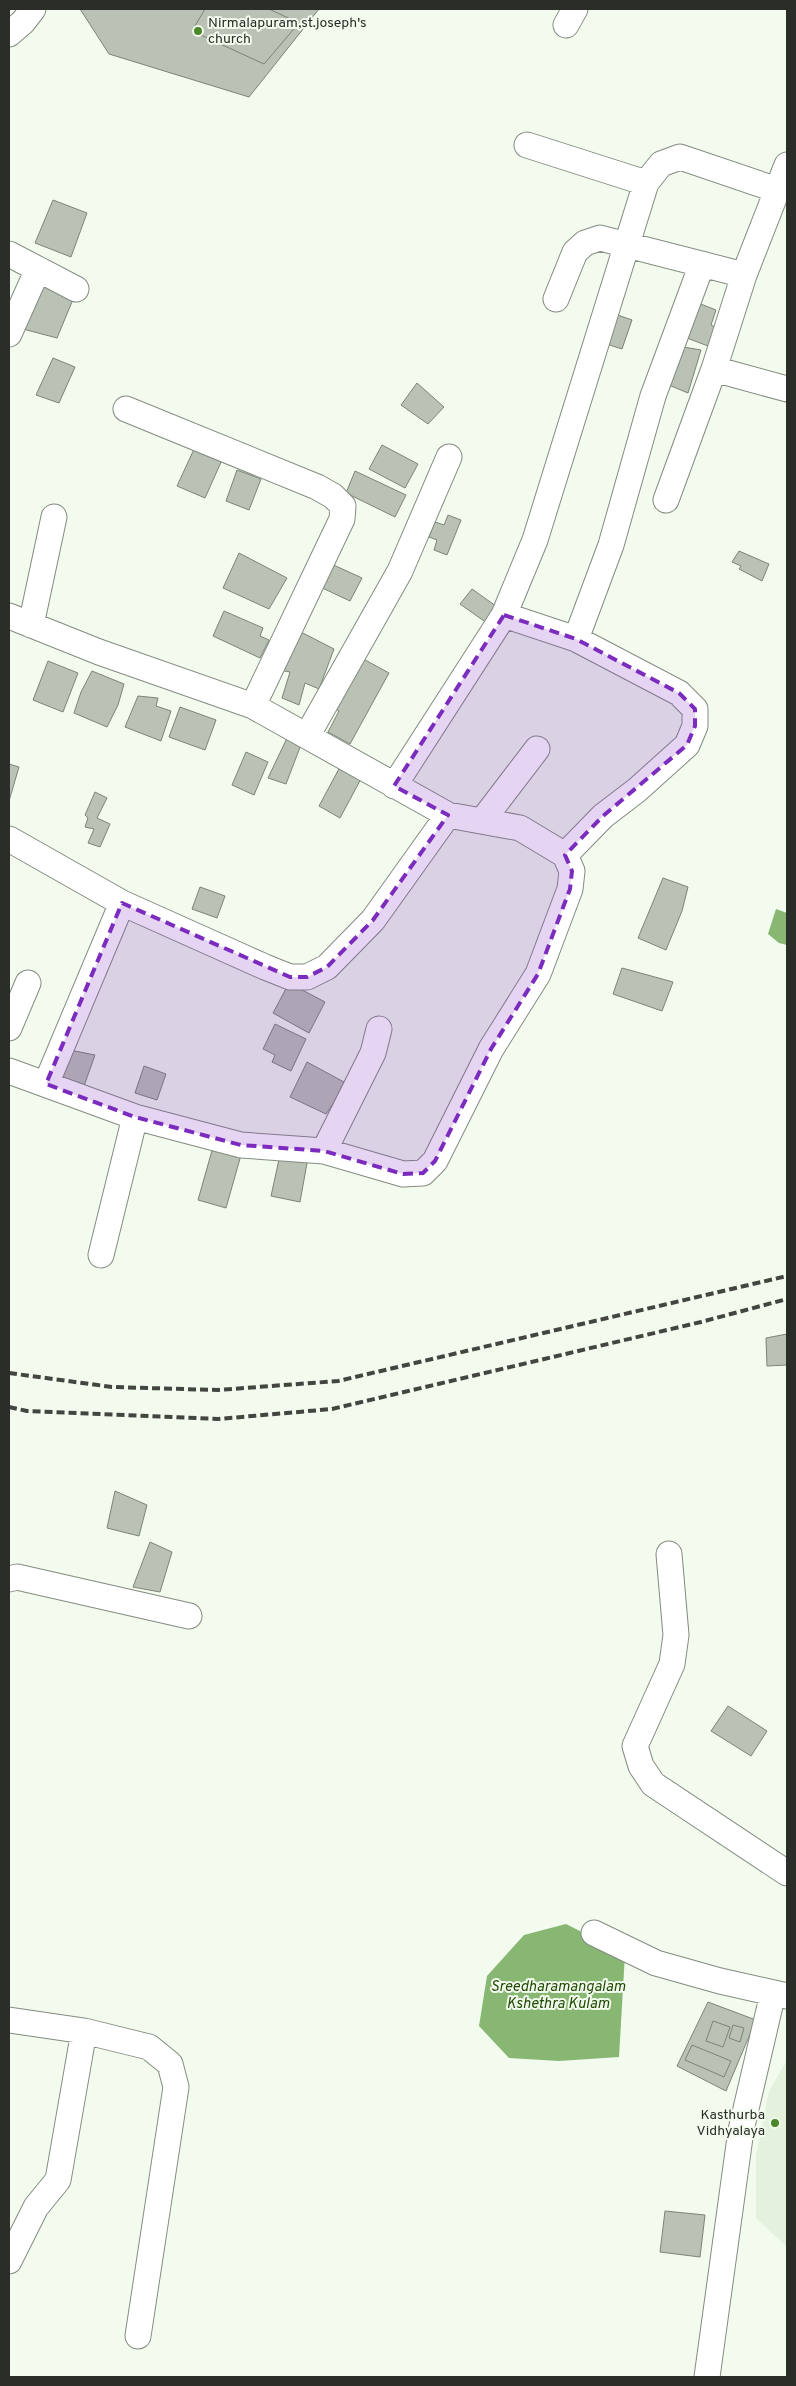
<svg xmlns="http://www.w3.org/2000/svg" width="796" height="2386" font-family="Overpass,sans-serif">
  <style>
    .built { fill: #e3f1dd }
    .water { fill: #87b772 }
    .building { fill: #b9c2b5; stroke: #7c8478 }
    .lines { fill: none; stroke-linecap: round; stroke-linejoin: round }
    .minor-casing { stroke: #838c80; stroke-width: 27 }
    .minor { stroke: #fff; stroke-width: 25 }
    .rail { stroke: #434640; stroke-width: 4; stroke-dasharray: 8 4; stroke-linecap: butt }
    .marked { fill: #7b2cbf; fill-opacity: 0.2; stroke: #7b2cbf; stroke-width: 4; stroke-dasharray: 10 6; stroke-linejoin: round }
    .poi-dot { fill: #4b8827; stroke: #f2fbee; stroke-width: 2 }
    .labels { text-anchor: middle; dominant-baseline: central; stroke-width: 4; stroke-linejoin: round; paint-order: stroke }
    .poi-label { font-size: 14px; fill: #2a2d28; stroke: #f2fbee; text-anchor: start }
    .water-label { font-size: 15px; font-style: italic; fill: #1f4b00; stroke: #f2fbee }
  </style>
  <rect width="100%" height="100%" fill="#f2fbee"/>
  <path class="built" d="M787,2060V2247L756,2218V2156L769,2091Z"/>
  <path class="water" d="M776,909L787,913V945L779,943L768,934Z
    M566,1924L625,1954L619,2057L559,2061L509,2058L479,2026L487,1976L524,1935Z"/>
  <path class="building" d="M80,9H319L249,97L109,54Z
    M205,9H269L299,23L264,64L192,31Z
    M53,200L87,213L71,257L35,243Z
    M39,282L74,297L57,338L23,329Z
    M693,301L716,310L711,325L715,327L708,346L679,335Z
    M606,311L632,320L622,349L597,341Z
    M672,345L701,350L688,393L664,383Z
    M53,358L75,367L59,403L36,395Z
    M417,383L444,407L428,424L401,405Z
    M382,445L418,464L405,488L369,469Z
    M195,447L222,460L205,498L177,486Z
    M237,470L261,479L249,510L226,501Z
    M355,471L406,495L395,517L346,493Z
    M448,515L461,520L447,555L434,550L437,540L429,537L435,522L444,525Z
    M739,551L769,564L762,581L739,569L741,566L732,562Z
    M239,553L287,578L269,609L223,588Z
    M327,562L362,578L350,601L316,585Z
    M472,589L503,611L491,626L460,604Z
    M224,611L263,628L260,636L269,640L260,658L213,636Z
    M295,629L334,649L319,689L305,683L299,705L282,698L290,672L279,670Z
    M358,656L389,673L350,744L328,732L339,711L331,706Z
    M48,661L78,673L63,712L33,700Z
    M92,671L124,684L118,705L107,727L74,713L81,692Z
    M138,696L158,698L156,706L171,711L161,741L125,727Z
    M180,707L216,720L205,750L169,737Z
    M288,736L302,742L286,784L268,778Z
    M246,752L268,762L254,795L232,785Z
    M9,764L19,767L9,801Z
    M341,765L362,777L340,818L319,806Z
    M95,792L107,798L97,818L110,824L100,847L88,843L94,829L85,827L88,818L85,815Z
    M663,878L688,887L682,911L666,950L638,938Z
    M200,887L225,896L217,918L192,909Z
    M622,968L673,982L662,1011L613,994Z
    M289,983L325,1002L309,1033L273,1013Z
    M275,1024L306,1039L291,1071L272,1062L275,1055L263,1049Z
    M70,1050L95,1055L84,1086L59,1078Z
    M307,1062L344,1082L337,1098L326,1114L290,1097Z
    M144,1066L166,1074L157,1100L135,1093Z
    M213,1147L241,1155L226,1208L198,1200Z
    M280,1155L307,1163L300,1202L271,1196Z
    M787,1334V1365L767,1366L766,1338Z
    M115,1491L147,1505L139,1536L107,1528Z
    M150,1542L172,1552L160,1592L133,1587Z
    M728,1706L767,1731L751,1756L711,1731Z
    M708,2002L756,2020L726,2091L677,2066Z
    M713,2021L730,2027L723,2047L706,2041Z
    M733,2025L744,2028L740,2042L729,2038Z
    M692,2045L731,2061L724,2077L685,2060Z
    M665,2211L705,2215L700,2257L660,2252Z"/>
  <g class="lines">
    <g class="minor-casing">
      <path id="minor" d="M566,25L575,9
        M9,34L23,22L33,9
        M527,145L646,183
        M9,254L76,289
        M556,299L575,252L585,243L600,238L744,275
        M9,334L38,269
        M714,369L787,389
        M126,409L317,487L333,496L343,506L342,519L253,706
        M666,500L714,369L744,275L787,165
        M504,615L535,540L646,183L661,164L680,157L777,190
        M9,616L99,652L253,706L448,815L373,920L327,967L307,977H290L265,967L122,903L9,839
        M31,625L54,517
        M576,639L611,545L653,396L702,264
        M307,736L400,571L449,457
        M394,786L504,615L576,639L679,693L695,709V726L687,745L637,790L603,816L565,855
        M482,821L537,749
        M9,1028L28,983
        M379,1029L373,1053L324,1151L403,1174L423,1173L435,1161L491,1049L538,974L570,889L572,871L565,855L520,828L448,815
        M9,1071L135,1117L241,1145L324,1151
        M46,1084L122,903
        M101,1255L135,1117
        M669,1554L676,1635L672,1664L635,1746L641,1766L653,1784L787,1873
        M9,1579L17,1577L189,1616
        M594,1933L656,1963L720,1981L787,1996
        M9,2020L84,2031L149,2047L170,2064L176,2087L138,2336
        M9,2261L36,2207L58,2180L84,2031
        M707,2377L741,2130L773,1993"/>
    </g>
    <use href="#minor" class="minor"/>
    <path class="rail" d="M9,1373L112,1387L218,1390L338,1381L787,1276
      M9,1407L27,1411L218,1419L332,1409L701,1322L787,1299"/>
  </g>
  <path class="marked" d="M504,615L576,639L679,693L695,709V726L687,745L603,816L565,855L572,871L570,889L538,974L491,1049L435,1161L423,1173L403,1174L324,1151L241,1145L135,1117L46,1084L122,903L290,977H307L327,967L373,920L448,815L394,786Z"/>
  <g class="poi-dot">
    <circle cx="198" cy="31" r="5"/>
    <circle cx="775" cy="2123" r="5"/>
  </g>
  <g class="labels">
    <g class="poi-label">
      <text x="208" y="23">Nirmalapuram,st.joseph's<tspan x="208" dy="16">church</tspan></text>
      <text x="765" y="2115" text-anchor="end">Kasthurba<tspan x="765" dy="16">Vidhyalaya</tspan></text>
    </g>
    <g class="water-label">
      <text x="558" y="1987">Sreedharamangalam<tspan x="558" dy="17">Kshethra Kulam</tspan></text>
    </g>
  </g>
  <rect width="796" height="2386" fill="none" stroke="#2a2d28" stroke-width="20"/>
</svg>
